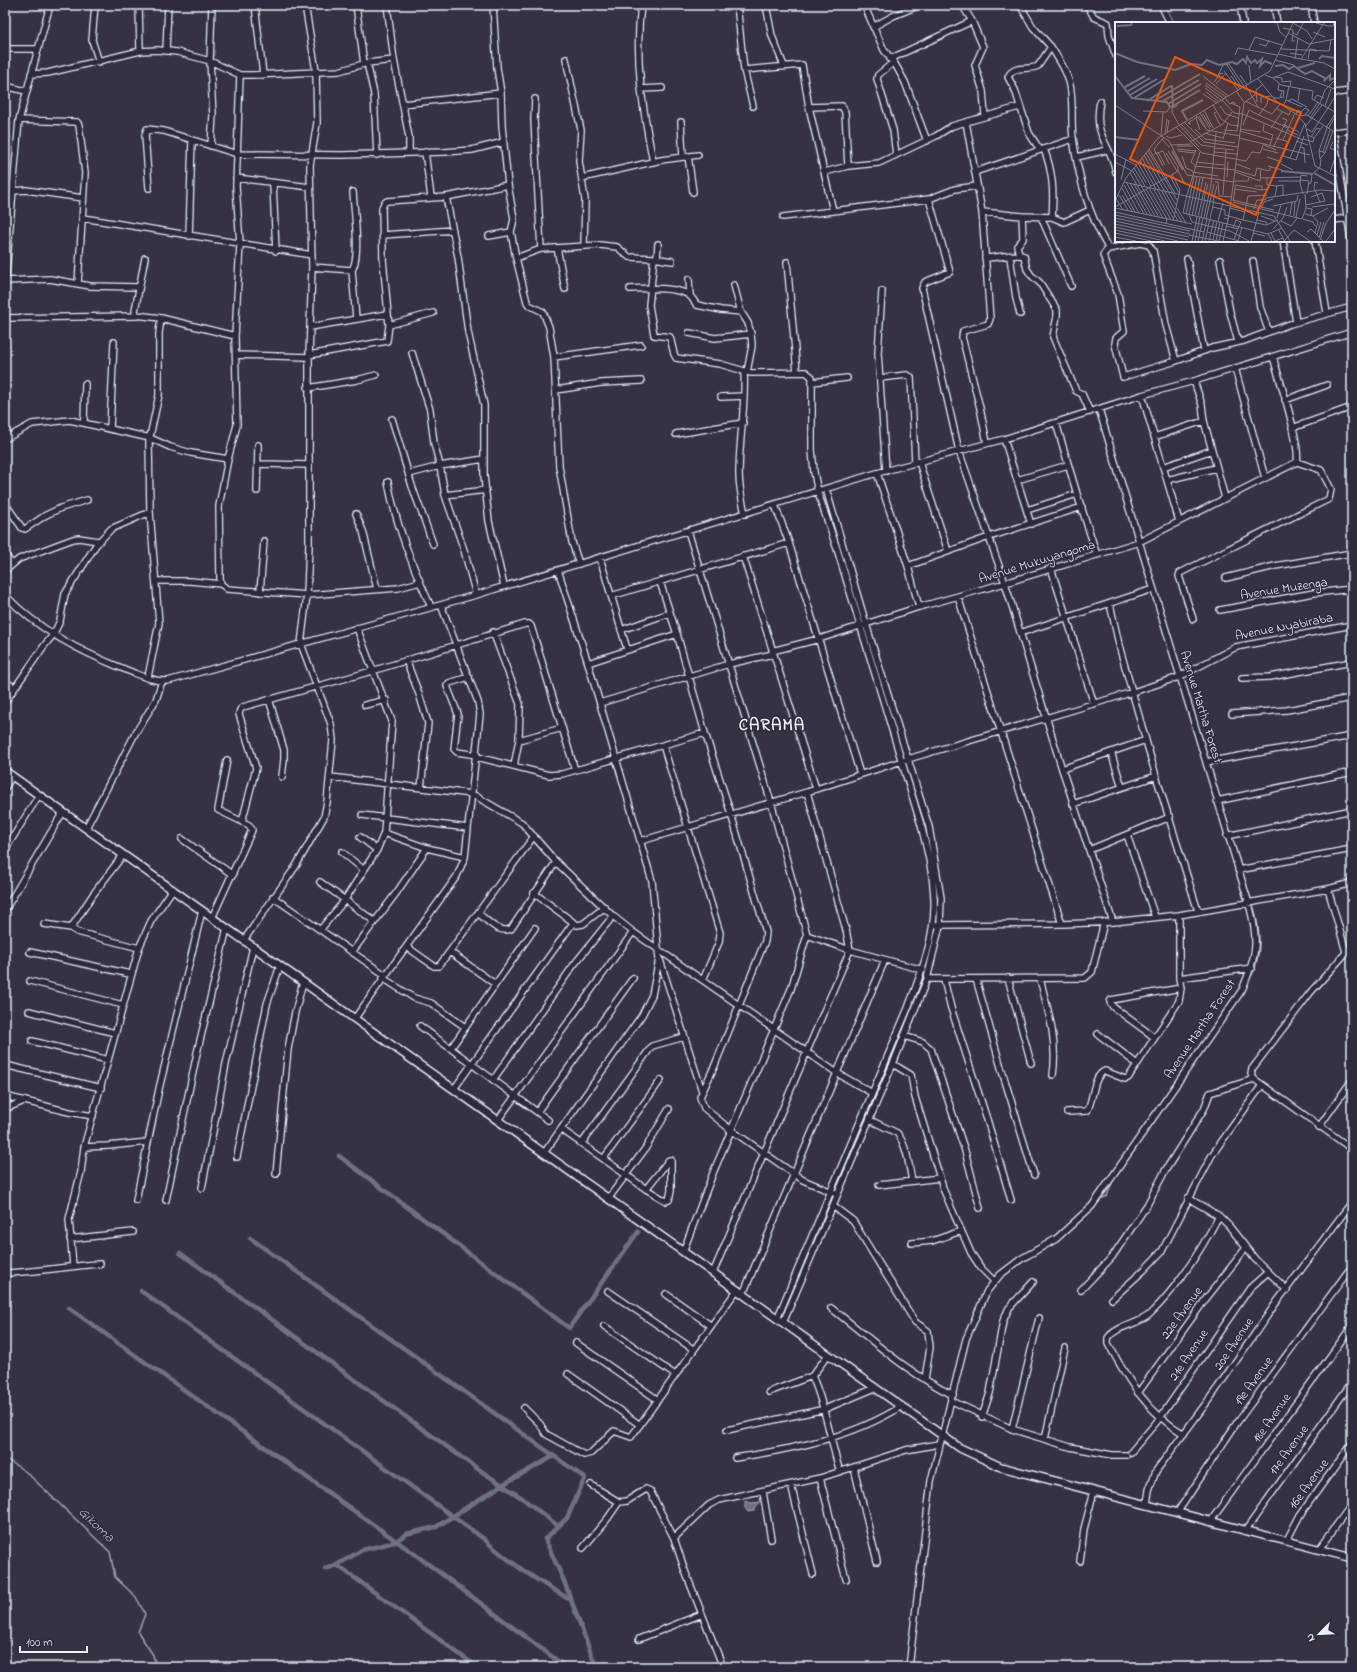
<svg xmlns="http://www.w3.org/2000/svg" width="1357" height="1672" font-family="'Indie Flower',sans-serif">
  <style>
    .water { fill: #70717f; stroke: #a0a4af }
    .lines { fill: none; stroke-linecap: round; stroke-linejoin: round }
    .stream { stroke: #a0a4af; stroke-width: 1.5 }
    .canal { stroke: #70717f; stroke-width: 4.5 }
    .minor-casing { stroke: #e8f1f8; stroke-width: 8 }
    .major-casing { stroke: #e8f1f8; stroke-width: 10 }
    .minor { stroke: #2f2a3d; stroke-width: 5.5 }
    .major { stroke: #2f2a3d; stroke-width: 7 }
    .labels { text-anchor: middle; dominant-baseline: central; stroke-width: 3; stroke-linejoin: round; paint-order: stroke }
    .street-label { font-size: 13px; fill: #e8f1f8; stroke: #2f2a3d }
    .water-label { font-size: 14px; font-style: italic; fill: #b2b7c2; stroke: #2f2a3d }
    .district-label { font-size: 17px; font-weight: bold; letter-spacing: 1px; fill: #e8f1f8; stroke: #2f2a3d }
    .inset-river { fill: none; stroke: #70717f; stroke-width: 2 }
    .inset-road { fill: none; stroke: #7d7e8c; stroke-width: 1 }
    .view { fill: #e8590c; fill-opacity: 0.15; stroke: #e8590c; stroke-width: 2 }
    .inset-edge { fill: none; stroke: #e8f1f8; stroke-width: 2 }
  </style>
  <rect width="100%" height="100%" fill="#363244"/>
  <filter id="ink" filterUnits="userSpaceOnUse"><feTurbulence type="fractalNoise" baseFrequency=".025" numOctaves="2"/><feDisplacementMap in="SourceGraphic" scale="8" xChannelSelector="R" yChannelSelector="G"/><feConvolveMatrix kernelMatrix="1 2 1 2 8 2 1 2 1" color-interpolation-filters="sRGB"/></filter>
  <g filter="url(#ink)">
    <path class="water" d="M745,1501L751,1503L760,1502L754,1511L748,1512L745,1508Z"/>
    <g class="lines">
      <path class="stream" d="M1249,980C1263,958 1260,928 1253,904
        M1099,1200L1107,1196L1113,1180
        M5,1458L26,1472L110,1552L115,1577L136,1597L145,1614L138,1632L153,1655L156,1667"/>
      <path class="canal" d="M339,1156L569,1328L638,1232
        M250,1238L554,1456
        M180,1253L475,1467L522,1498L558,1526
        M141,1291L484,1539C509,1563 540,1582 569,1599
        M69,1308L416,1555L566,1667
        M337,1565L477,1667
        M325,1569L337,1565L362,1550L395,1542L406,1534L436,1527L502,1485L554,1456L585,1478L567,1518L545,1539L564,1581L596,1667"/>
      <g class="minor-casing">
        <path id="minor" d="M95,5L92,40L99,62
          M139,5L140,51
          M255,5L263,75
          M356,5L364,64
          M387,5L394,60L409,137V152
          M493,5L497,68L501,93L502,126L508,185L514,219L511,232L516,258L527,302L529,305L543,312L549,327L554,357L559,466L572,542L579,564
          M641,5C634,58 643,110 653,162
          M737,5L744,70L753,106
          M766,5L772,36L784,66
          M864,5L884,50L895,64L905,82L927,141
          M1020,5L1033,27L1051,47L1038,66C1028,71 1014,64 1008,77L1015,90L1029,133L1040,150
          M1087,5L1094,17L1108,23L1109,36L1116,56
          M1161,5L1170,23
          M1240,5L1243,23
          M1274,5L1277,23
          M1311,5L1314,23
          M972,21L983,47L975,65L983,91L985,116
          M873,27L893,16L920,5
          M1051,47C1060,61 1070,76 1071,92C1073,107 1071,122 1073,138C1078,175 1088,213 1107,246L1108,249L1103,255L1118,294L1124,331L1116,338L1115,344L1123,377L1176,361L1166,325L1153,251L1149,245L1140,243L1138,241
          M5,49H37
          M166,51L168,5
          M566,59L581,130L579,161L585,200L584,246
          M890,59L972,21L962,5
          M894,62L878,75L877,79L893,130L896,155
          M367,63L374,94L377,155
          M744,70L802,65L809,107L833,211L929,199L955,189L977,186
          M31,74L48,73L140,51L158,50L177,52L210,61L240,75H253L339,71L367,63L394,60
          M5,86L26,91
          M641,89L662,88
          M1334,93L1352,91
          M535,99L534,120L541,249
          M1100,101C1093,138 1110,141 1116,172
          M403,104L501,93
          M809,107L842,106L845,112L848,166
          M19,120L77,122L79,125L85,173L78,284
          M681,122L683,157
          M966,122L1019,107
          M1334,132L1352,130
          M1334,137L1352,245
          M211,146L213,115L210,61L212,5
          M1044,149C1053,172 1054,192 1052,217
          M425,152L431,197
          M688,156L693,192
          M1077,157L1107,150
          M825,172L848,166L879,163L936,136L952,126L966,122L982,212L990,319L988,324L963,331L962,337L980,408L987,443
          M975,172L1073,139
          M236,178L310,187
          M582,178L661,160L698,155
          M273,184L276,251
          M149,188L145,135L147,129L164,131L237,154L343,155L444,152L472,150L504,142
          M13,191L26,190L83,198
          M353,192C354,210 361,256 352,270L356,319
          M446,197L458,257L468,332L484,405V476L489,521L504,586
          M929,199L950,272L925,282L922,288L959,451L1005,583L1062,769L1113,922
          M982,212L1022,216L1052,217L1064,222L1090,210
          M783,217L833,211
          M1041,217L1071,286
          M83,218L312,255
          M1334,220L1347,218
          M383,235L453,230
          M189,236L192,140
          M489,236L511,232
          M1283,241L1296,322
          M1315,241L1327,313
          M557,248L565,289
          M1108,249L1140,243
          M1019,254L1017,246L1023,239L1022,216
          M1010,257L1016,298L1020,314
          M516,258L541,249L600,245L617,247L629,257L654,258L649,305L654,335L670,337L674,354L676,358L720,364L751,373L806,372L812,377V450L814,472L818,493L837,549L921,825C927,849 933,873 934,898C936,935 921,974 908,1008L777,1319
          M654,258L672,261
          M657,258L658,244
          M985,258C994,258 1018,253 1024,256L1027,269L1031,275L1040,283L1057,310V316L1053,337L1073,384L1076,391L1082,394L1090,412
          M1187,259L1204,351
          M1220,260L1230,312L1238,342
          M1253,261L1260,307L1269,332
          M787,262L797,372
          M312,267L352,270
          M689,279L690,296
          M6,281L50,279L90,286L137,287L139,289L135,311L136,315L161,318L159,333V395L149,441L150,512L159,623L148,677
          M5,285L19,120L50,5
          M734,285L741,312L748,323L751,334L752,346L747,372
          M139,289L145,258
          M630,289C646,288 675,287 689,295C692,297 694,302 697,305L721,310L741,312
          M882,291L878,353L886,471
          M5,318L137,316
          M161,318L235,336
          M389,325L433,313
          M310,327L387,314
          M689,333L715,338L751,334
          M412,353L430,410L434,443L440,466L445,495L464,550L476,595
          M236,355L309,357
          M309,355L387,341L389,325L383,259L382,208L384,203L387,201L446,197L508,185
          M554,357L641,345
          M1273,357C1279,378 1301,444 1297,462
          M1176,361L1212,348L1244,341L1290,324L1352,307
          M1235,368L1265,478
          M744,371C746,406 739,439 739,474C739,487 742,500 745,514
          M880,378L907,375L911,377L915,463
          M1194,381L1202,405L1204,421L1225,498
          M812,382L847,378
          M308,388L357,380L376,375
          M556,390L601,383L641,381
          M1142,395L1179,521
          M721,397L744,396
          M1285,400L1327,385
          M392,419L412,486L433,544
          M84,422L85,384
          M1056,423L1077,494L1097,555
          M110,428L114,342
          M1292,428L1352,407
          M676,434L743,423
          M1154,437L1204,421
          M5,439L32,424L70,420L150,438L170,447L191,453L228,459L219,506L220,579L221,584L227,589L307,595L398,588L420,582
          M1004,439L1031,524
          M228,459L237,425L235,336L240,244L236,186L240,75
          M919,462L948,551
          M259,464L309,465
          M1163,467L1212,450
          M877,473L908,566L919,607
          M409,474L440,466L484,459
          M1017,480L1068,465
          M1167,480L1216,468
          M388,482C396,526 413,567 431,607
          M257,491L258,445
          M445,495L486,490
          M5,496L7,506L22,528L25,529L46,515L61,508L87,500
          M775,505L789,543L860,774
          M1027,510L1077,494
          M356,514L363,531L377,589
          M5,555L12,564
          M743,556L816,789
          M600,558L627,649
          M908,566L989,537L1082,507
          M1051,568L1094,704
          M5,571L19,559L73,539L79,538L98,541
          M1226,578L1275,566L1352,553
          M156,581H190L221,584
          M660,582L677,634L705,733L731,814L766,932L765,941L715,1065L700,1097L704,1108L731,1130L803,1180L834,1193
          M260,592L264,541
          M5,595C38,630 79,651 124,669C137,674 154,682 168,681L476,595L877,473L1004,439L1142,395L1194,381L1352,332
          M611,596L789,543
          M958,597L1062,924
          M1110,604L1120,649L1156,776L1198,911
          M1220,610L1314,593L1352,589
          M1193,619L1179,576L1180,573L1329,499L1331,489L1321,470L1297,462
          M621,630L670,613
          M493,632L520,704L519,740L514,766
          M1020,633L1153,589
          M772,651L819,639L919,607L1005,583L1139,542L1297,462
          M406,660L419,694L428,723L421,788
          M588,663L677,634
          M469,677L449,683L447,686L458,714L454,749L457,752L477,755
          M1242,678L1270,677L1352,662
          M5,681L15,688
          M269,699L284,750V759L282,777
          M5,702L44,646L53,635L60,621L65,594L96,545L111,529L150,512
          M600,703L729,664L773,654
          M365,705L386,700
          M1232,714L1287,710L1352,698
          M519,740L562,728
          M663,745L720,933L719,942L703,980
          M1111,752L1122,787
          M477,757L549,775L562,774L705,733
          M1206,762L1352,736
          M1062,769L1146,740
          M330,777L472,794L522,823L556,862L613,916L633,932L837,1073L872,1093
          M5,788L12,776
          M1217,801L1352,772
          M1073,804L1156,776
          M362,815L468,828
          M242,822L256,768L239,714L240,710L243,707L372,671L525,624H529L531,626L575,770
          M86,828L136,732L156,700L162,681
          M384,833L427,848L465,857
          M1127,835L1155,917
          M1227,836L1352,810
          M360,837L377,850
          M182,839L233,875
          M641,841L807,792L908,759L1133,692L1179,677L1236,647L1352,625
          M5,850L39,795
          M1089,850L1170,817
          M342,852L364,870
          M1238,870L1352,849
          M320,882L374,921
          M1328,889L1346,952
          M534,893L577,925L583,924L605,907
          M273,897L385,975
          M5,910L63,812
          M478,913C488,921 498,934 511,929L556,862
          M212,918L252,830L249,825L218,810L227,760
          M44,924L71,928L77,932L139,948
          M937,925L1062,924L1113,922L1179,915L1328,889L1352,883
          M71,928L92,896L123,855
          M320,930L344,901L364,870L377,850L384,833L392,721L357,628
          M807,935L850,950L923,970
          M244,940L296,866L324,817L327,802L333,740L331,724L301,644L307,595L309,544V357L312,267L310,165L317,123L316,71L305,5
          M1352,946L1310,993L1252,1069L1251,1074L1254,1079L1352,1149
          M407,947L434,966H439L534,836
          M30,952L130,974
          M352,952L397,892L427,848
          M450,952L495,984
          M660,960L702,1091
          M383,978L414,998L431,1003L465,1027
          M1008,978L1031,1063
          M1179,978L1252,968
          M927,979L1085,978L1092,972L1104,922
          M976,979L1002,1071L1034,1175
          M1040,979C1048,1010 1058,1042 1053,1075
          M944,980L951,1008L986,1116L1011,1200
          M30,981L123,1005
          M29,1011L115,1033
          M355,1018L457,876L465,857L480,714L478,702L441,605
          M420,1026L548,1120
          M1098,1034L1137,1064
          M904,1036L923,1042L931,1049L965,1151L980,1208
          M1154,1037L1113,1007L1110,1002L1111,1000L1181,988
          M32,1041L108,1060
          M451,1048L535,928
          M893,1064L911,1075L915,1097L944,1191L971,1253L981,1268L994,1281
          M5,1065L101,1088
          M493,1080L573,966L613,916
          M454,1089L573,923
          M5,1096L69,1112L93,1116
          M5,1109L24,1101
          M537,1112L633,978
          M1067,1112L1087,1111C1094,1100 1092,1076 1105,1071L1125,1079L1128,1078L1179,1001L1181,988L1179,978V915
          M498,1120L633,932
          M870,1120L897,1133C907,1145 909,1166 912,1181
          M1319,1127L1352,1080
          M561,1129L646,1189L666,1201L669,1200L671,1191V1160H669L646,1189
          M582,1143L652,1046L684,1037
          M84,1147L108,1146L148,1142
          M1348,1147L1352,1142
          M544,1153L642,1015L652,995L659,959L652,881L588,663L558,570
          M237,1157L267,1004L280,966
          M604,1158L661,1080
          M276,1174L288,1049L295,1012L303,982
          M879,1185L940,1178
          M202,1188L226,1064L253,947
          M1188,1198L1219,1216L1229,1226L1255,1259L1287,1290
          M608,1199L645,1149L669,1109
          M136,1200L159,1089L202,911
          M166,1200L197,1053L227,928
          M833,1206L853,1221L915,1322L928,1331L930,1347L925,1379
          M70,1239L133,1232
          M912,1243L932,1241L961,1231
          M683,1252L713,1173L791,989L807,935L771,802L688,531
          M73,1266L69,1219L81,1172L84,1147L139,948L151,921L173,889
          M6,1273C38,1272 68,1266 100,1264
          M713,1273L850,950L846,930L807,792
          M1081,1290L1112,1257L1147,1205L1165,1171L1204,1109L1210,1093L1254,1079
          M608,1291L693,1349
          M666,1294L710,1325
          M743,1294L885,960
          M1112,1299L1144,1270L1162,1251L1212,1155L1262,1085
          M831,1308C870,1338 908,1374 953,1395
          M783,1323L893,1064L927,979L940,925L941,898L929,827L866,624L826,489
          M604,1326L675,1375
          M576,1343L658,1400
          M568,1374L640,1425
          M812,1376C826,1407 830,1440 840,1472
          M769,1392L812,1376L828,1355
          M1138,1393L1205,1300L1246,1248
          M952,1401L1012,1429L1070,1447L1112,1455H1126
          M524,1408L540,1424L546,1434L584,1455L591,1453L614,1431L631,1437L737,1290
          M982,1417L990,1393L1003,1321L1009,1308L1033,1282
          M1012,1429L1039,1318
          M727,1430L825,1409L875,1388
          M1184,1434C1147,1413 1127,1379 1108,1343V1338C1117,1325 1139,1325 1150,1314C1178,1287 1201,1250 1219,1216
          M1045,1439L1065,1348
          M1131,1452L1160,1418L1250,1288L1268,1272
          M735,1458C792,1449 852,1438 902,1406
          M854,1468L877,1561
          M820,1478L846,1579
          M591,1485L619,1502L627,1501L646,1489L650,1491L674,1538L685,1571L723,1667
          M791,1485L813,1574
          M763,1492L771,1539
          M1147,1504L1149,1490L1156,1471L1216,1390L1276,1303L1352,1202
          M1177,1513L1238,1421L1352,1266
          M1210,1522L1352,1326
          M1245,1531L1352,1382
          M674,1538L709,1505L719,1500L820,1478L906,1450L939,1444
          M1287,1540L1300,1515L1352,1443
          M583,1548L608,1518L619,1502
          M1319,1549L1352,1504
          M1080,1561L1084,1529L1094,1491
          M639,1639L702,1614
          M909,1667L931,1481L966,1339L987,1291L1000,1275L1021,1259L1056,1239L1092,1206L1242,990C1257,956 1259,940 1249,904L1099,409"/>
      </g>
      <g class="major-casing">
        <path id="major" d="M5,771L960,1448L1001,1467L1352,1558"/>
      </g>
      <use href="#minor" class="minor"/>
      <use href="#major" class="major"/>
    </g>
  </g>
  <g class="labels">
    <g class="street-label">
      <text transform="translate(1037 562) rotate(-17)">Avenue Mukuyangoma</text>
      <text transform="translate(1284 589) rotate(-9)">Avenue Muzenga</text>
      <text transform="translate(1284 627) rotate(-11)">Avenue Nyabiraba</text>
      <text transform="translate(1201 707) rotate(73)">Avenue Martha Forest</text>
      <text transform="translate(1200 1029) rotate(-56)">Avenue Martha Forest</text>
      <text transform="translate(1182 1313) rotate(-54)">22e Avenue</text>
      <text transform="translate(1234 1344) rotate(-56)">20e Avenue</text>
      <text transform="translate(1189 1355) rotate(-56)">21e Avenue</text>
      <text transform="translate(1254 1381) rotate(-54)">19e Avenue</text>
      <text transform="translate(1272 1418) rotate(-55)">18e Avenue</text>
      <text transform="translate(1289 1450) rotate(-54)">17e Avenue</text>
      <text transform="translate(1309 1484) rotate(-54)">16e Avenue</text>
    </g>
    <g class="water-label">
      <text transform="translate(96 1525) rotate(44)">Gikoma</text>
    </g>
    <g class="district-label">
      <text x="772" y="725">CARAMA</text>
    </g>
  </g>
  <g transform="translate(1115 22)">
    <rect width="220" height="220" fill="#363244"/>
    <path class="inset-river" d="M2,4L16,3L17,1M0,31L22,40L60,48L76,42L87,43L92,38L104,43L117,40L122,42L128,37L131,41L132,35L136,41L140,38L142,41L147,37L145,44L150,39L157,42M204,37L207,34L220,36M160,44L168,43L174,47L179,44L190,52L197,49L210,56L209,59L215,53V58L220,56M183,46L200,41M0,54L17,76L52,80L55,85L58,84L57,63M10,65L30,54M13,69L35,56M15,73L42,57M19,76L50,57M32,79L56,64M39,79L85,52M48,79L84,58M53,82L86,62M58,84L85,68M72,98L67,89L88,78M0,115L24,118M57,129L68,148M166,149L197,152M199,151L220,163"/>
    <path class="inset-road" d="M162,1L165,10L171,15M178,1L192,9L197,17M201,1L213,4H218L219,1M168,6L178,8V11M198,10L210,15M173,11L194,22L220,17M180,19H177L178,11L182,13L188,1M144,22L151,24L154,18M166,27L214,29L216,18M134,28L140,15L167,23M175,31L187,33M163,32L186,37L209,1M120,33L123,26L162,33M180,37L183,16M186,37L209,41L220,47M193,37L195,27L201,28V30M160,38L179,43M112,43L127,66M134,43L136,60M109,49L123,68M125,53L132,63M150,53L158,56L173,50L220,67M88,54L113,74M116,54L125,67M160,55L167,56V60L176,59L175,64M102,56L108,43L114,42L129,64M158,56L166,63L198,69L197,77L220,90M143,57L161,79L184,94L192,93L220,110M99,60L106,51L108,52M91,61L111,75M101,62L111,51M164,62L163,68L169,69L168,76L166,75M90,63L109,77M131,64L143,85M90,66L106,78M121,69L129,80M91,70L104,80M88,72L102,81M110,76L115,82L118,80L121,82M158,76H165L167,69M107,78L119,91L128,92L188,118M171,78L174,64M199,78L202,73L209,76M130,79L157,92L165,82M173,79L177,77L192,85M183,79L185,66M142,80L141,68L147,63M146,81V75L157,74M205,81L210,68L219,59M0,83L54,119L72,153L119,160M63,83L57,86V90L64,103M98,83L106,97L116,103L124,104M105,84L111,92L123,96M168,84L171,78L187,85M210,84L216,67M162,87L174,93L176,88M89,88L98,106M28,89L52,90L54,86M101,90L99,91L105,103M85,91L95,107M88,92L96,105M181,92L183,88L186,90L190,86L194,88L190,93M81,93L92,108L125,114M144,93L173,106M84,94L91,106M193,94L203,80M184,95L190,102L200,144L220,154M81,96L85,108M195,96L205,81M69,100L89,120L123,125M203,101L220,75M66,102L86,123L99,125M76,102L73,101L82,95M149,102L148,109L158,113L155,123M168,102L184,110M64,103L84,125M128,103L134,88L144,93L152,82L153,76M191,104L207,83M61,105L87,131L131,139L137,130L145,131L149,121M156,106L167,90M211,106L220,92M212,106L204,129L208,130L215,108M80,107L90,117L120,121M125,107L146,110M192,107L197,110L203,101M213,107L220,95M109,108L122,109L125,85L116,81M172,108L183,113M125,109L156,118M52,110L54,98M89,111L108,116M50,112L52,97M46,113L48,90M193,113L199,116L208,104M51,114L55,116L67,113M176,114L168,134L181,138L189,114M196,115L202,106L205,107M124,116L195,133M161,116L174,120M47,117L55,126M108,117L113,101M188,117L198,120L199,116M168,118L180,91M181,119L193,123M75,120L108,102L117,90M218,120L215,126L219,128L220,123M56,123L76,122M149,123L161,128M62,124H78M159,124L172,98L167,96M185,125L189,126L190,141M99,126L119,128M34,127L60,171M39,127L48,144M39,127L49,115M62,127L81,129M148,127L163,131M33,129L62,178M53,129L63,145V149M63,129L80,131M204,129L205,137L210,131M43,130L50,143M99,130L122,132M208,130L210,131L218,109M31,131L61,183M51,131L62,149M0,132L21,143M39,132L48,129L54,142M29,133L67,200M67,134L71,146L78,149M152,135L167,140M27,136L45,168M175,136L190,101M25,138L41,167M0,140L17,149M81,140L109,143M23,141L36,164M121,142L135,147M166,142L178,148M21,143L31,161M80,143L76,140L81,128M79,144L120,148L140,154M153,144L167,148M19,146L30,164M17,148L44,195M77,150L103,154M120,150L145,159L146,147M215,150L220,136M15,151L40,194M57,152L65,168L58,199M55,154L64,171M140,154L142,146L154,149L156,145M82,155L74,193L77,200L115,209L134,219M112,155L113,140M145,156L186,155M152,156V163L162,164L160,174M6,158L11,137M185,158L194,159L192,172M119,159H133L134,156M163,159H185M9,160L159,194L175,219M11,160L29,192M100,160H103L104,174L117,175M15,161L32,192M203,161L200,160L199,166L205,180M19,162L36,193M193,162L196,161L197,152L205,145L206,137M9,163L24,191M120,163L147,168M120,163V167L142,170M140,164H147V168L153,167M162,164L168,163V174M7,166L20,190M34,166L52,197L51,201M38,166L56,198M31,167L48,196M42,167L58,196M46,168L63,199M188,172L185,161L186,153L192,154M4,173L13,188M7,173L17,189M72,173L68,191L153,212M72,173L85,130M108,173L111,127M152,173L133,174L128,198L151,203L163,198M0,175L8,188M89,177L93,162M118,178L159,188M0,179L11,156L43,116L155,49L178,1M98,179L102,164M118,179L120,167M118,180L187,197L191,186L190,172M191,183L210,179L207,171L196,175M158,184L182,179L183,173M0,185L63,149L70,162M98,185L110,188V193L114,194M197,185L219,182M0,186L77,202M62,186L71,201M115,186L130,190M146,186L149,180L158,177M191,186L197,187L196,194M139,187L142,178H150L151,176L205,168L220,169M0,190L89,210M71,192L79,155M190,192L198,194L213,186M0,193L75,209M175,193L177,180M77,194L85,156M80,194L88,156M146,194L160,199M179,194L180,179M198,194L203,200L200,211L208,219M83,195L91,160M86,195L90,177M181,195L185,177M0,196L75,212M89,196L96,162L101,111M109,196L113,197L115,186L129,81L142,71M162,196L166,183M91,197L99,162M188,197L198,200L200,204M142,198L151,200L153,203M0,199L74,215M103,199L108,181M166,199L176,204L183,195M0,202L73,218M112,202L114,194L128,198M111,204L123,207M0,205L63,219M118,206L121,198L126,200L124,204M158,207L168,196L172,185M163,207L166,212L168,216L169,219L179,208L195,219M0,208L50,219M92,210L124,219M192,210L196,207L201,212M0,211L36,219M138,211L150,214M156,211L160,219L168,216M74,213L103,219M202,213L206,200M0,215L21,219M204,216L209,200M119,217L124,204M98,218L102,199M205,218L211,201L220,188M77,219L82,195M80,219L85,195M83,219L88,196M87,219L92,197M90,219L99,179M94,219L99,198M101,219L105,200M104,219L108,201M108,219L112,201M123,219L127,205M136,219L144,190M157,219L153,212L167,206M211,219L220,207"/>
    <path class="view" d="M60,35L186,91L141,193L15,137Z"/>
    <rect width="220" height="220" class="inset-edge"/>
  </g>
  <rect width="1357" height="1672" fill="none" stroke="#2f2a3d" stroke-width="20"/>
  <rect x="10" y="10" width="1337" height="1652" fill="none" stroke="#e8f1f8" stroke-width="1.5" filter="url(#ink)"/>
  <g transform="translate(1319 1634) rotate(246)" stroke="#2f2a3d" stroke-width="3" paint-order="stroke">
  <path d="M0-3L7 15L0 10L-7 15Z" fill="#e8f1f8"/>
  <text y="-6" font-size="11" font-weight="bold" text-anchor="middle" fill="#e8f1f8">N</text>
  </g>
  <path d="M20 1646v6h67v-6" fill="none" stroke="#e8f1f8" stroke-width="2"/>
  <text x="26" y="1646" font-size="12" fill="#e8f1f8" stroke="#2f2a3d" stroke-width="3" paint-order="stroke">100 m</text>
</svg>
